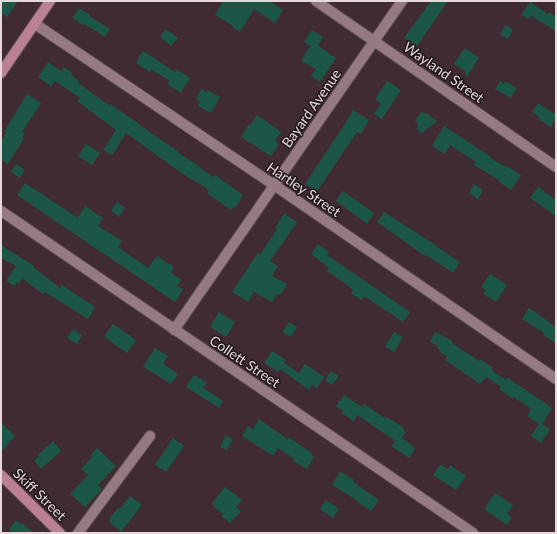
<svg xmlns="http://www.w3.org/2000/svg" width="557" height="534" font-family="Lato,sans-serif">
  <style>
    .building { fill: #1c5647 }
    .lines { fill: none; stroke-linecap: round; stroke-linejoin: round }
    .minor-casing { stroke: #5d4a50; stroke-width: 12 }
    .major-casing { stroke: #5d4a50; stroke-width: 12 }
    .minor { stroke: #957a82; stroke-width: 10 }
    .major { stroke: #bb8193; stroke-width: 10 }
    .labels { text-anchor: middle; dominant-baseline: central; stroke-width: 3; stroke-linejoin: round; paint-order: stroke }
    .street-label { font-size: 14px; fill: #e7d8dc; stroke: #21171a }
  </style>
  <rect width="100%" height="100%" fill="#412b32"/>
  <path class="building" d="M1,1H18L7,17L1,13Z
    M223,1H269L283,10L275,23L254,9L240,32L232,27L233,26L215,15Z
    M431,1H448L417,46L404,38Z
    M530,2L548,14L549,12L556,17V31L531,16L528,19L521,15Z
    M79,8L90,15L89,16L110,29L105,37L84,24L83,25L72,18Z
    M505,25L513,29L508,39L500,35Z
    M166,29L178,38L171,46L160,37Z
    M312,30L323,37L318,46L336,58L320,82L311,76L316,69L301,61L310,46L304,42Z
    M465,48L479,58L466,78V72L454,64Z
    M143,51L175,72L177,70L190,78L181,93L167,84L170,81L151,69L150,72L136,63Z
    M48,62L61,71L64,67L72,73L71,75L79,81L78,83L110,106V104L122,112L171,147V146L179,152L178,153L199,166L200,168L213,177L215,175L243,195L235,208L233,207L231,210L211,196L207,193L209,191L206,188L183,174L126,133L112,155L103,150L116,130L77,101L80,98L55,81L51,86L38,77Z
    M387,81L401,90L382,119L374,114L381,104L375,99Z
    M500,81L504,84L505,81L517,88L511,98L495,89Z
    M201,89L206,92L207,90L220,97L211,113L198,106L200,102L196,99Z
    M27,94L41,103L22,132L25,133L22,137L24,138L8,164L1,159V141L6,133L4,132Z
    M538,103L556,115V118L551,127L538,119L539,117L532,112Z
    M353,110L369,120L361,134L357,132L317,191L305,184L345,124Z
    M421,112L430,115L429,116L437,121L422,133L417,130V122L415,121Z
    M257,115L281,132L275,141L279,144L271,156L241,137L249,124L251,125Z
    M444,126L491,157L490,158L506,167L507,166L521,175L511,190L498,181L499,180L474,165L476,162L450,145L445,154L432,146Z
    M86,144L100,153L92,165L78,156Z
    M16,164L25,170L20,178L11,172Z
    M25,183L78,218L85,206L103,218L98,226L122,241L118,247L148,268L157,256L174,267L171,273L181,280L177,286L183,290L175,302L17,195Z
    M474,184L483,190L478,199L469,193Z
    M538,187L556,200V216L530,198Z
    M343,191L374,213L367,224L336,201Z
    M117,202L125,208L119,217L111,211Z
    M384,212L437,246V247L460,262L453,273L426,255L425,256L377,222Z
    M284,214L297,222L270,261L278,266L272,276L287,284L280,295L277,294L272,302L254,292L248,302L232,292L258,253L260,255L277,229L275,228Z
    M318,244L329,252L327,255L410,312L403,322L364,296L361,300L351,293L353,290L347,285L327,271L329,268L311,254Z
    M1,245L34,266L33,267L60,288L62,285L95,307L88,319L45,292L43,294L22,278L19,284L17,282L15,286L6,281L16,266L1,258Z
    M490,274L507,285L496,302L483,294L486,290L481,287Z
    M529,308L556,327V343L543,335L544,333L522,319Z
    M219,312L235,322L226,337L210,327Z
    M289,322L297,327L291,337L282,332Z
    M113,324L136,340L127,353L104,337Z
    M73,329L82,335L77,344L67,338Z
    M394,332L403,337L394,352L385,347Z
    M435,332L453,341L452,343L479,361L480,359L493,368L491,370L506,380L508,378L552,408L542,424L550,429L541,443L531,436L539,424L527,416L531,409L514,397L513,399L499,389L501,387L486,377L480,384L445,360L447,356L439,352L440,350L437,348L438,346L430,342Z
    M155,348L168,356L163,364L178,374L171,384L143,367Z
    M272,351L286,360L284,363L299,373L305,364L324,377L317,388L312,384L309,390L280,369L278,372L264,363Z
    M331,371L339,376L332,385L325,380Z
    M194,375L207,383L203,388L223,401L219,408L186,387Z
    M344,395L362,407L364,404L386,419L387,417L404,428L403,430L406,432L402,438L415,448L409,458L391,446L395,441L378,429L357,415L354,421L341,413L343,411L336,406Z
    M259,419L287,439L288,437L312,453L311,455L314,457L307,469L293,461L294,459L278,448L273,456L242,436L248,426L253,429Z
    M1,423L15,436L1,452Z
    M225,436L233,439L227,450L220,447Z
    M173,438L184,446L166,472L155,465Z
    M53,441L61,451L41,469L34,461L39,456L38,455Z
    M97,448L116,466L98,485L102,489L85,507L70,494L88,475L81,469L92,457L90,456Z
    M440,465L448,469L450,465L466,476L456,490L433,475Z
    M340,471L354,480L353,482L379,500L371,511L357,502L358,501L332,485Z
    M225,487L242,500L236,507L241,511L230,523L221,516L223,514L214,507L212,503Z
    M495,493L513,505L507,514L512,518L507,525L484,509Z
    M130,496L142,505L121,532L109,522L110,520L109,519L118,508L120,509Z
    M326,500L339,509L333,518L320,509Z
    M16,521L21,524L22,523L34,533H13L9,529Z"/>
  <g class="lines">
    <g class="minor-casing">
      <path id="minor" d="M316,1L556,167
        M35,24L274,185L556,379
        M1,211L473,533
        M174,330L402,1
        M78,533L150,436"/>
    </g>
    <g class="major-casing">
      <path id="major" d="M1,73L50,1
        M1,475L60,533"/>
    </g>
    <use href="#minor" class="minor"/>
    <use href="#major" class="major"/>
  </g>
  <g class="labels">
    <g class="street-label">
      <text transform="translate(444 72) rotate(35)">Wayland Street</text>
      <text transform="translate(311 108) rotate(-55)">Bayard Avenue</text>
      <text transform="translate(304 189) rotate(34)">Hartley Street</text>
      <text transform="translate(245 361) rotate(34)">Collett Street</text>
      <text transform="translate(40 494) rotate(44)">Skiff Street</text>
    </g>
  </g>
  <rect width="557" height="534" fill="none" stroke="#e7d8dc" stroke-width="4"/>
</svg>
